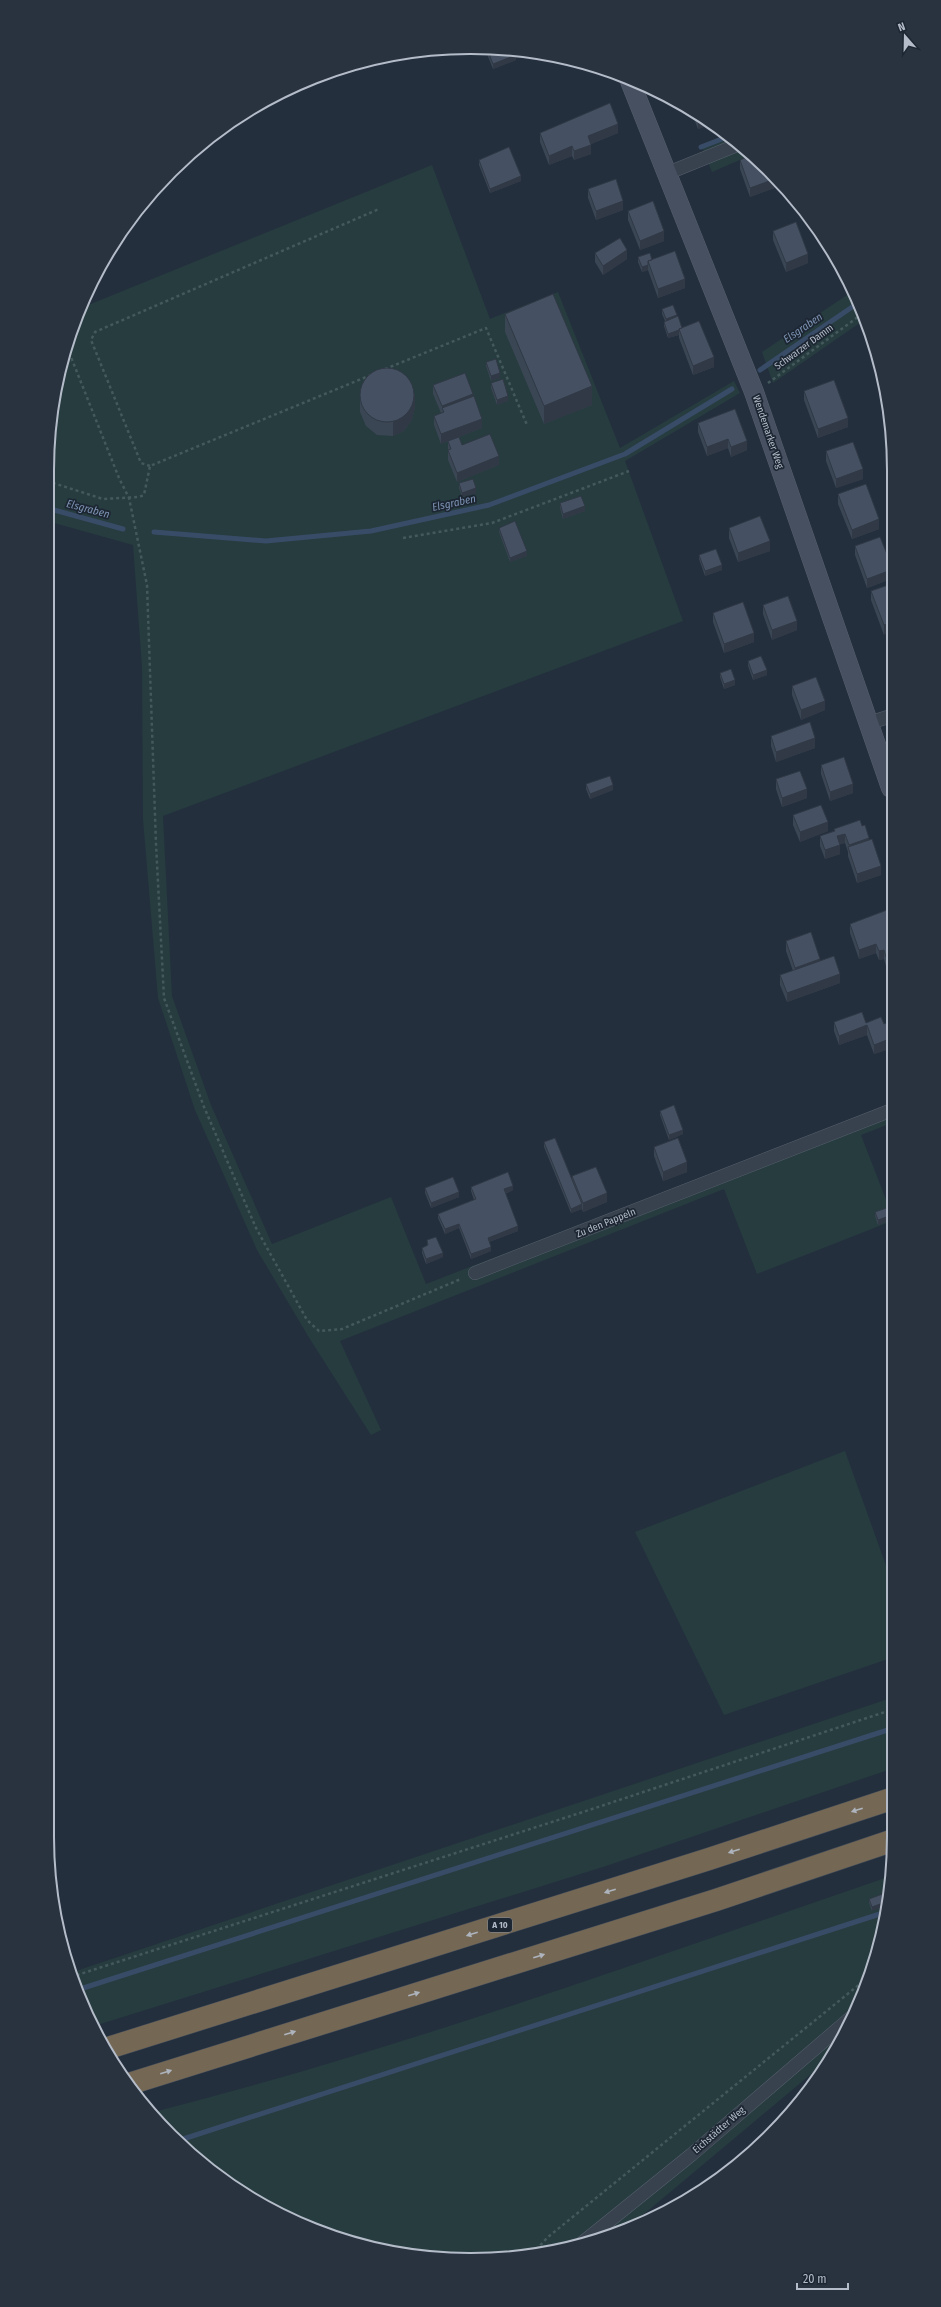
<svg xmlns="http://www.w3.org/2000/svg" width="941" height="2307" font-family="'Fira Sans Condensed',sans-serif">
  <style>
    .green { fill: #263c3f }
    .lines { fill: none; stroke-linecap: round; stroke-linejoin: round }
    .stream { stroke: #394c67; stroke-width: 5 }
    .street-casing { stroke: #565f6c; stroke-width: 14 }
    .secondary-casing { stroke: #565f6c; stroke-width: 20 }
    .highway-casing { stroke: #434c59; stroke-width: 23 }
    .path { stroke: #44595c; stroke-width: 2.5; stroke-dasharray: 3 3; stroke-linecap: butt }
    .street { stroke: #38414e; stroke-width: 13 }
    .secondary { stroke: #465061; stroke-width: 19 }
    .highway { stroke: #746855; stroke-width: 22 }
    .wall { fill: #3b4654 }
    .shaded-wall { fill: #303945 }
    .building { fill: #455162; stroke: #303945 }
    .oneway { fill: #aeb4bd }
    .labels { text-anchor: middle; dominant-baseline: central; stroke-width: 3.5; stroke-linejoin: round; paint-order: stroke }
    .shield { fill: #1d2633; stroke: #878f9c; stroke-width: 1 }
    .shield-label { font-size: 9px; font-weight: bold; fill: #b4bcc9 }
    .street-label { font-size: 10px; fill: #b4bcc9; stroke: #1d2633 }
    .water-label { font-size: 11px; font-style: italic; fill: #7c92b1; stroke: #1d2633 }
    .rim { fill: none; stroke: #b4bcc9; stroke-width: 2 }
  </style>
  <rect width="100%" height="100%" fill="#242f3e"/>
  <path class="green" d="M725,135L749,156L712,172L701,145Z
    M432,165L490,319L558,292L620,448L734,381L740,393L625,461L683,621L163,816L172,996L211,1105L272,1244L391,1197L426,1284L892,1103V1123L861,1135L892,1215V1221L757,1274L724,1189L340,1341L381,1430L371,1435L308,1336L257,1250L195,1110L158,998L143,819L142,667L133,545L47,521C47,447 51,376 81,308Z
    M853,291L864,320L773,383L762,352Z
    M845,1451L893,1585L894,1657L724,1715L635,1532Z
    M894,1697V1768L606,1866L94,2026L70,1973Z
    M891,1876C889,1920 871,1987 850,2025C843,2037 836,2048 829,2059L625,2230L553,2252L471,2260L415,2256L335,2238L259,2203L191,2155L150,2113C402,2049 646,1960 891,1876Z"/>
  <g class="lines">
    <path class="stream" d="M701,147L727,137
      M760,370L858,303
      M47,508L123,529
      M154,532L266,541L371,531L489,505L625,454L732,389
      M77,1990L894,1728
      M177,2141L886,1912"/>
    <g class="street-casing">
      <path id="street" d="M668,173L737,145
        M869,723L891,716
        M475,1273L892,1110
        M582,2243L691,2155L854,2015"/>
    </g>
    <g class="secondary-casing">
      <path id="secondary" d="M630,81L754,392L891,788"/>
    </g>
    <g class="highway-casing">
      <path id="highway" d="M105,2049L709,1859L894,1798
        M129,2084L716,1900L894,1840"/>
    </g>
    <path class="path" d="M67,347L119,478L129,498L147,585L156,844L164,998L204,1107L256,1228L307,1320L319,1331L342,1329L461,1279
      M385,369L486,328L527,425
      M768,383L862,314
      M150,466L141,463L91,340L95,332L379,209
      M47,481L103,499L139,497L144,495L150,466L371,375
      M403,538L492,523L629,471
      M71,1977L583,1812L894,1709
      M532,2254L548,2237L871,1975"/>
    <use href="#street" class="street"/>
    <use href="#secondary" class="secondary"/>
    <use href="#highway" class="highway"/>
  </g>
  <path class="wall" d="M485,49L515,50L516,60L493,69Z
    M525,51L540,54L528,58Z
    M691,111L706,118L712,124L698,129Z
    M540,133H618L591,144V154L574,160L572,156L549,165L540,142Z
    M479,160L521,181L490,193L479,165Z
    M740,160L780,184V186L750,197L740,169Z
    M588,189L623,210L596,220L588,198Z
    M628,211L664,241L640,250L628,220Z
    M773,231L808,263L786,272L773,240Z
    M595,253L627,259L603,275L595,262Z
    M638,257L652,260L685,288L658,298L648,270L642,272L638,262Z
    M662,309L677,317L682,328L714,367L693,375L679,338V335L668,338L664,326V322L665,321L662,314Z
    M505,314L592,405L544,424L505,332Z
    M486,362L500,378L491,381L486,366Z
    M491,383L508,401L497,405L491,388Z
    M433,385L473,396L482,428L459,437L462,445L499,465L457,482L448,460V441L454,439L441,444L434,425V416L441,413L433,394Z
    M804,391L848,427L818,438L804,400Z
    M360,399L415,407L412,420L404,431L393,436L377,435L366,426L360,412Z
    M698,423L747,450L731,457L728,448L707,456L698,432Z
    M826,451L863,479L836,488L826,461Z
    M459,483L476,493L462,497L459,488Z
    M838,494L879,529L852,539L838,504Z
    M560,503L585,511L563,519L560,508Z
    M499,528L527,556L510,562L499,532Z
    M729,528L770,551L738,562L729,538Z
    M855,546L891,564V579L867,588L855,555Z
    M699,555L722,570L705,576L699,559Z
    M891,584L884,635L871,600V591Z
    M763,605L797,630L772,640L763,614Z
    M713,613L754,642L724,653L713,622Z
    M748,661L767,675L753,680L748,666Z
    M720,673L735,685L724,689L720,677Z
    M792,686L825,710L801,720L792,695Z
    M771,736L815,748L776,762L771,746Z
    M821,765L853,793L830,801L821,774Z
    M776,779L807,798L782,807L776,789Z
    M586,784L613,790L590,799L586,789Z
    M793,815L828,831L800,842L793,825Z
    M862,826L869,840L881,875L857,883L848,856V852L845,843L840,844V854L825,859L820,846V836L834,831V829Z
    M887,910L886,966L884,959L879,960L876,953L859,959L850,933V924Z
    M786,941L820,961L840,983L787,1002L780,985V975L793,971L786,951Z
    M892,1021V1048L874,1054L867,1035L839,1045L834,1031V1022L866,1023L884,1024Z
    M660,1111L683,1134L669,1140L660,1115Z
    M544,1142L572,1181V1176L607,1202L583,1212L582,1209L571,1213L544,1147Z
    M654,1147L687,1172L663,1181L654,1156Z
    M471,1187L513,1190L505,1194L518,1231L489,1242L491,1251L471,1259L459,1228L445,1234L438,1218V1214L474,1200L471,1191Z
    M425,1188L459,1197L431,1208L425,1193Z
    M875,1212L892,1220L878,1225L875,1216Z
    M427,1240L443,1257L426,1264L422,1253V1248L427,1246Z
    M888,1892L872,1911L869,1903V1899Z"/>
  <path class="shaded-wall" d="M528,51L540,54L528,58Z
    M516,55V60L493,69V64Z
    M704,118L712,124L698,129V120Z
    M618,124V133L588,145V136Z
    M591,145V154L574,160V151Z
    M572,146V156L549,165V156Z
    M521,176V181L490,193V189Z
    M775,179L780,184V186L750,197V188Z
    M623,201V210L596,220V211Z
    M664,231V241L640,250V241Z
    M627,250V259L603,275V266Z
    M808,254V263L786,272V263Z
    M648,265V270L642,272V267Z
    M685,279V288L658,298V289Z
    M677,315V320L666,324V319Z
    M679,330V335L668,338V334Z
    M714,357V367L693,375V366Z
    M500,373V378L491,381V376Z
    M592,386V405L544,424V406Z
    M415,393V407L412,420L404,431L393,436V422Z
    M473,394V403L444,412L442,408V415V406Z
    M508,396V401L497,405V400Z
    M848,418V427L818,438V429Z
    M482,419V428L441,444V434Z
    M728,439V448L707,456V447Z
    M747,441V450L731,457V447Z
    M499,456V465L457,482V473Z
    M863,469V479L836,488V479Z
    M476,488V493L462,497V493Z
    M585,506V511L563,519V514Z
    M879,519V529L852,539V530Z
    M770,541V551L738,562V553Z
    M527,551V556L510,562V558Z
    M722,565V570L705,576V571Z
    M891,570V579L867,588V579Z
    M797,621V630L772,640V630Z
    M891,623V632L884,635V625Z
    M754,633V642L724,653V644Z
    M767,670V675L753,680V675Z
    M735,680V685L724,689V684Z
    M825,701V710L801,720V710Z
    M815,738V748L776,762V752Z
    M853,784V793L830,801V792Z
    M613,785V790L590,799V794Z
    M807,789V798L782,807V798Z
    M828,822V831L800,842V832Z
    M845,834V843L837,845V836Z
    M869,838V847L849,849V845Z
    M840,845V854L825,859V850Z
    M881,866V875L857,883V874Z
    M876,944V953L859,959V950Z
    M884,950V959L879,960V951Z
    M892,955V964L886,966V957Z
    M820,959V968L795,977V968Z
    M840,974V983L787,1002V993Z
    M867,1025V1035L839,1045V1036Z
    M892,1038V1048L874,1054V1045Z
    M683,1130V1134L669,1140V1135Z
    M687,1162V1172L663,1181V1172Z
    M513,1186V1190L504,1194V1189Z
    M459,1192V1197L431,1208V1203Z
    M607,1193V1202L583,1212V1203Z
    M582,1204V1209L571,1213V1209Z
    M892,1215V1220L878,1225V1220Z
    M459,1224V1228L445,1234V1229Z
    M518,1226V1231L488,1242V1238Z
    M491,1247V1251L471,1259V1254Z
    M443,1253V1257L426,1264V1259Z
    M888,1901L887,1906L872,1911V1907Z"/>
  <path class="building" d="M487,49L515,50L516,55L493,64Z
    M610,103L618,124L588,136L591,145L574,151L572,146L549,156L540,133Z
    M696,113L704,118L698,120Z
    M509,147L521,176L490,189L479,160Z
    M749,156L775,179L750,188L740,160Z
    M616,179L623,201L596,211L588,189Z
    M653,201L664,231L640,241L628,211Z
    M796,222L808,254L786,263L773,231Z
    M620,238L627,250L603,266L595,253Z
    M675,251L685,279L658,289L648,261Z
    M650,253L652,260L648,261V265L642,267L638,257Z
    M553,294L592,386L544,406L505,314Z
    M673,305L677,315L666,319L662,309Z
    M678,316L682,328L679,329V330L668,334L664,322Z
    M699,321L714,357L693,366L679,329Z
    M496,359L500,373L491,376L486,362Z
    M360 395a27 27 0 1 1 54 0a27 27 0 1 1-54 0Z
    M465,373L473,394L442,406L433,385Z
    M503,379L508,396L497,400L491,383Z
    M834,380L848,418L818,429L804,391Z
    M474,396L482,419L441,434L434,416L444,412L442,408Z
    M735,409L747,441L731,447L728,439L707,447L698,423Z
    M490,434L499,456L457,473L448,450L451,449L448,441L459,437L462,445Z
    M853,442L863,469L836,479L826,451Z
    M473,479L476,488L462,493L459,483Z
    M866,484L879,519L852,530L838,494Z
    M581,496L585,506L563,514L560,503Z
    M760,516L770,541L738,553L729,528Z
    M515,521L527,551L510,558L499,528Z
    M880,537L891,564V570L867,579L855,546Z
    M716,549L722,565L705,571L699,555Z
    M891,584V623L884,625L871,591Z
    M788,596L797,621L772,630L763,605Z
    M743,602L754,633L724,644L713,613Z
    M761,656L767,670L753,675L748,661Z
    M731,669L735,680L724,684L720,673Z
    M816,677L825,701L801,710L792,686Z
    M810,722L815,738L776,752L771,736Z
    M844,757L853,784L830,792L821,765Z
    M800,771L807,789L782,798L776,779Z
    M610,776L613,785L590,794L586,784Z
    M821,805L828,822L800,832L793,815Z
    M860,820L862,826L865,825L869,838L849,845L845,834L837,836L840,845L825,850L820,836L835,831L834,829Z
    M872,839L881,866L857,874L848,847Z
    M887,910L892,924V955L886,957L884,950L879,951L876,944L859,950L850,924Z
    M811,932L820,959L795,968L786,941Z
    M834,956L840,974L787,993L780,975Z
    M862,1012L866,1023L881,1017L884,1024L892,1021V1038L874,1045L867,1025L839,1036L834,1022Z
    M674,1105L683,1130L669,1135L660,1111Z
    M555,1138L582,1204L571,1209L544,1142Z
    M678,1138L687,1162L663,1172L654,1147Z
    M596,1167L607,1193L583,1203L572,1176Z
    M508,1172L513,1186L504,1189L518,1226L488,1238L491,1247L471,1254L459,1224L445,1229L438,1214L476,1199L471,1187Z
    M453,1177L459,1192L431,1203L425,1188Z
    M889,1207L892,1215L878,1220L875,1212Z
    M436,1237L443,1253L426,1259L422,1248L428,1245L427,1240Z
    M888,1892L890,1895L888,1901L872,1907L869,1899Z"/>
  <defs><path id="oneway-solid" d="M-6-.8H1V-3.2L6.5 0L1 3.2V.8H-6Z"/></defs>
  <g class="oneway">
    <use href="#oneway-solid" transform="translate(857 1810) rotate(162)"/>
    <use href="#oneway-solid" transform="translate(734 1851) rotate(162)"/>
    <use href="#oneway-solid" transform="translate(610 1891) rotate(163)"/>
    <use href="#oneway-solid" transform="translate(472 1934) rotate(163)"/>
    <use href="#oneway-solid" transform="translate(539 1956) rotate(-17)"/>
    <use href="#oneway-solid" transform="translate(414 1994) rotate(-17)"/>
    <use href="#oneway-solid" transform="translate(290 2033) rotate(-17)"/>
    <use href="#oneway-solid" transform="translate(166 2072) rotate(-17)"/>
  </g>
  <g class="labels">
    <rect class="shield" x="488" y="1918" width="24" height="14" rx="3"/>
    <g class="shield-label">
      <text x="500" y="1925">A 10</text>
    </g>
    <g class="street-label">
      <text transform="translate(804 347) rotate(-36)">Schwarzer Damm</text>
      <text transform="translate(768 432) rotate(71)">Wendemarker Weg</text>
      <text transform="translate(606 1223) rotate(-22)">Zu den Pappeln</text>
      <text transform="translate(719 2130) rotate(-41)">Eichstädter Weg</text>
    </g>
    <g class="water-label">
      <text transform="translate(803 328) rotate(-34)">Elsgraben</text>
      <text transform="translate(454 503) rotate(-12)">Elsgraben</text>
      <text transform="translate(88 509) rotate(15)">Elsgraben</text>
    </g>
  </g>
  <path d="M0 0H941V2307H0ZM470 54H471A416 416 0 0 1 887 470V1837A416 416 0 0 1 471 2253H470A416 416 0 0 1 54 1837V470A416 416 0 0 1 470 54Z" fill="#29323f" fill-rule="evenodd"/>
  <path class="rim" d="M470 54H471A416 416 0 0 1 887 470V1837A416 416 0 0 1 471 2253H470A416 416 0 0 1 54 1837V470A416 416 0 0 1 470 54Z"/>
  <g transform="translate(905 36) rotate(340)" stroke="#1d2633" stroke-width="3" paint-order="stroke">
  <path d="M0-3L7 15L0 10L-7 15Z" fill="#b4bcc9"/>
  <text y="-6" font-size="11" font-weight="bold" text-anchor="middle" fill="#b4bcc9">N</text>
  </g>
  <path d="M797 2283v6h51v-6" fill="none" stroke="#b4bcc9" stroke-width="2"/>
  <text x="803" y="2283" font-size="12" fill="#b4bcc9" stroke="#1d2633" stroke-width="3" paint-order="stroke">20 m</text>
</svg>
